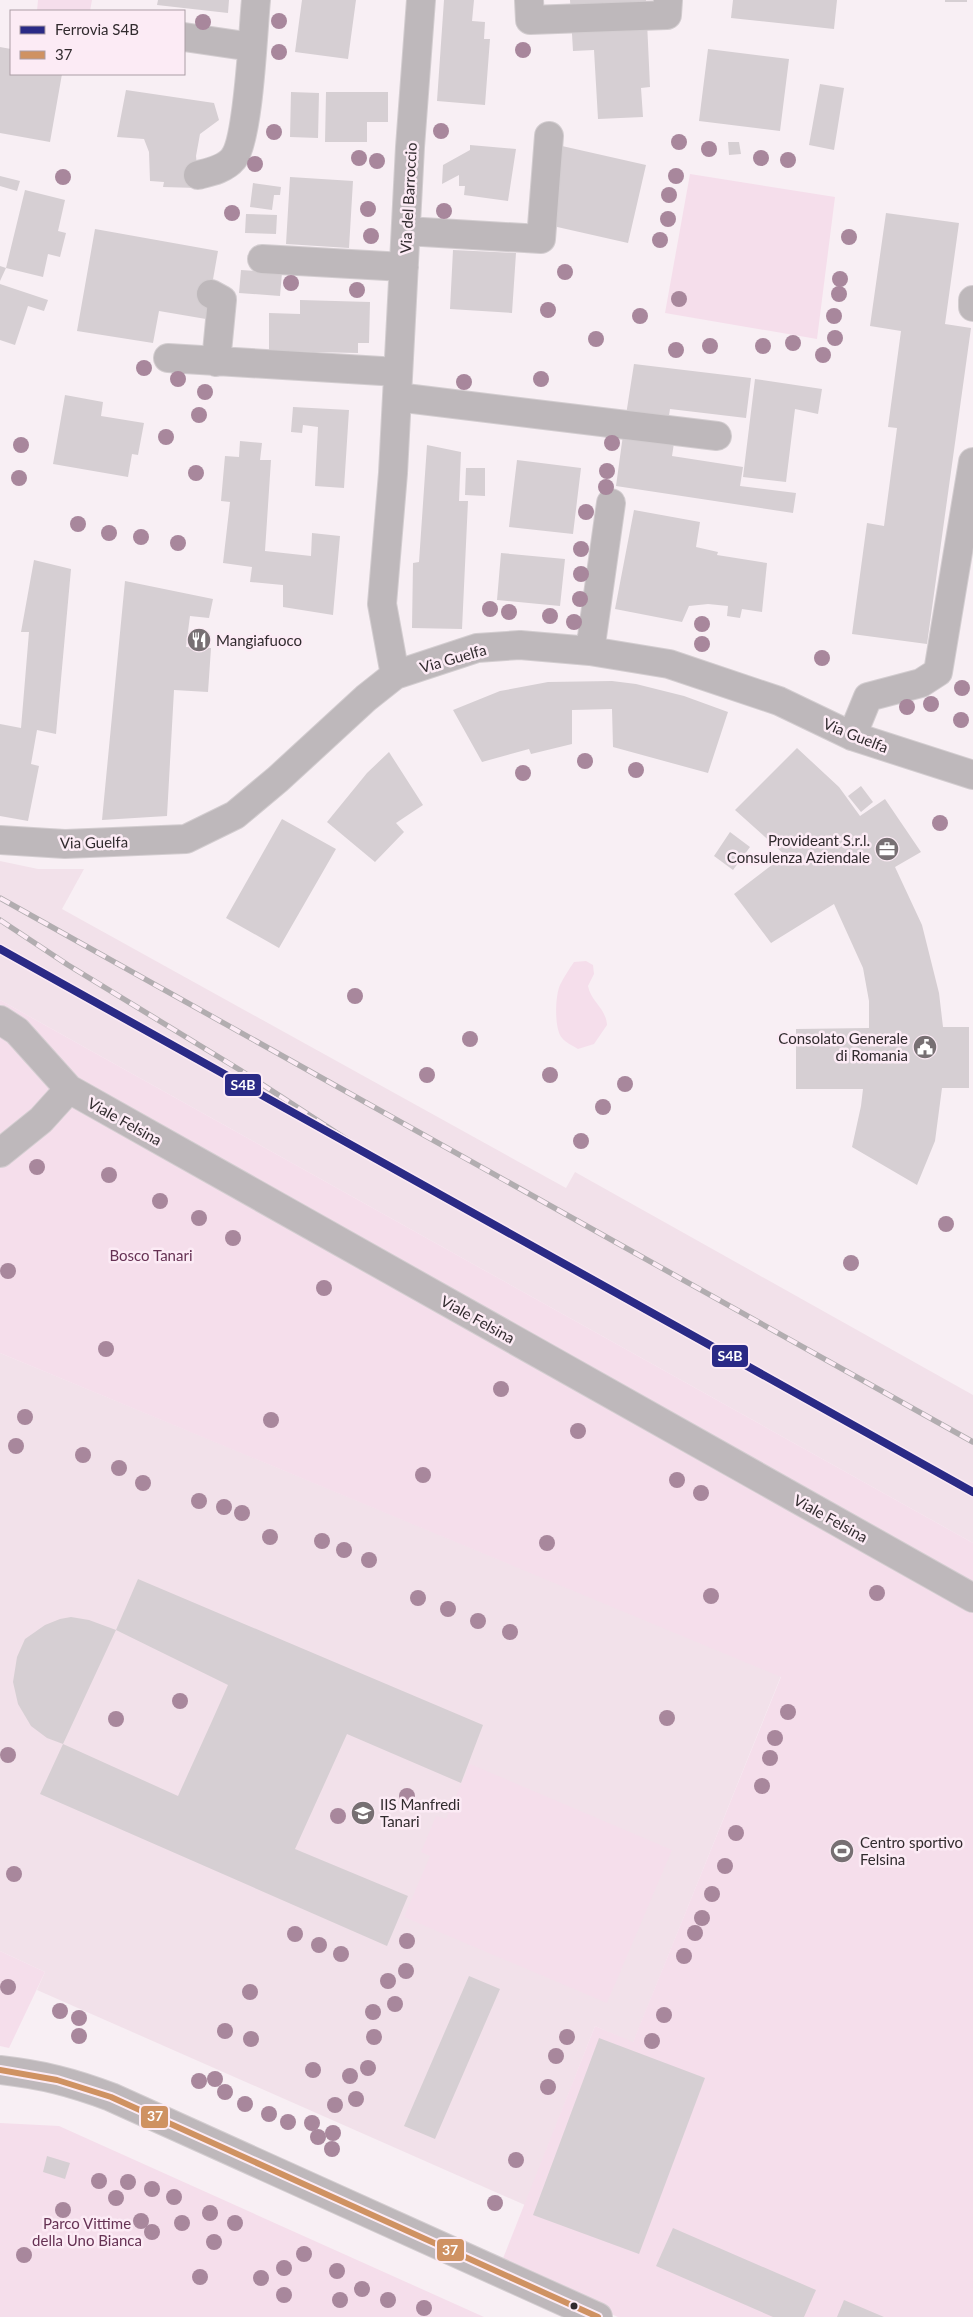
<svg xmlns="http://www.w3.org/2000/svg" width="973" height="2317" font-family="Lato,sans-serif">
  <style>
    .built { fill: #f2e1ea }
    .green { fill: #f5deeb }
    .building { fill: #d6cfd3 }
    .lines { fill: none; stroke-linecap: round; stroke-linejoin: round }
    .minor-casing { stroke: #d3cdd0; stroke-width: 30 }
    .minor { stroke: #beb8bb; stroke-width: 28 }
    .rail-casing { stroke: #b2adb0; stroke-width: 5.5 }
    .rail { stroke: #fcebf5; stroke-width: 4; stroke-dasharray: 11; stroke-linecap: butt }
    .bus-1-casing { stroke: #fcebf5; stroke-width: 10 }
    .bus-1 { stroke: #cf9262; stroke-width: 6 }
    .rail-1-casing { stroke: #fcebf5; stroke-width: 11 }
    .rail-1 { stroke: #2a2a86; stroke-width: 8 }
    .tree { fill: #a8879c }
    .bus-dot { fill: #312b2e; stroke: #fcebf5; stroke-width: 2 }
    .labels { text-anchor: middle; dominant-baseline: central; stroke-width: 5; stroke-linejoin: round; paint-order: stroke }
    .street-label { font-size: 15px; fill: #312b2e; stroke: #fcebf5 }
    .poi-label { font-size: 15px; fill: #312b2e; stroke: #fcebf5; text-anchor: start }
    .park-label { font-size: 15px; fill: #663254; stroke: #fcebf5 }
    .line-badge { stroke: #fcebf5; stroke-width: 2 }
    .badge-label { font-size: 14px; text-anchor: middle; font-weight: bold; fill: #fff }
  </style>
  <rect width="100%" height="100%" fill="#f8eff4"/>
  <path class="built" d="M0,861L38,869H84L62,909L566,1188L575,1172L973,1395V1543L0,1000Z
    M0,1353L781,1676L633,2043L595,2026L525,2205L37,1990L45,1972L0,1951Z"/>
  <path class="green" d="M38,0H92L90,11H37Z
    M690,174L835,197L817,339L665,313Z
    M586,961L593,965L594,974L588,986C591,1002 606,1008 607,1025L594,1044L578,1049C573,1046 565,1042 562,1038C554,1029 555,996 560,985C564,977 569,969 574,962Z
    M0,1000L973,1543V2317H618L500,2266L595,2026L633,2042L781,1677L0,1353Z
    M470,1764L672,1850L607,2003L404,1917L430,1856L421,1852L436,1816L446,1819Z
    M0,1951L45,1972L9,2048L0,2046Z
    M0,2123L59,2126L484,2317H0Z"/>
  <path class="building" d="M158,0H229L228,13L157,5Z
    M302,0H356L348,59L295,52Z
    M444,0H474L472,21L485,22L484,39H490L485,105L437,101Z
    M570,0H646L650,87L641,88L643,117L598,119L594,50L573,51Z
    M733,0H837L834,29L731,18Z
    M945,0H967V2H945Z
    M0,47L11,49V74H62L50,142L0,133Z
    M708,49L789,59L780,131L699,121Z
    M820,84L844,88L834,150L809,145Z
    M126,90L214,103L219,120L200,134L196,156L198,175L197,188L163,187L164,182L150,181L149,152L144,139L117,137Z
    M291,92L319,93L318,138L290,137Z
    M326,92H388V122H367V142H325Z
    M728,142H739L741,154L729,155Z
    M470,145L516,149L508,201L464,195L465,186H459V175L442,184L443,165L470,150Z
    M562,146L646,165L628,243L544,224Z
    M0,176L20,181L17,191L0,186Z
    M290,177L353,181L349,248L286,244Z
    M253,183L281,187L280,195H274L272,210L250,207Z
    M25,190L65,200L58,231L66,233L60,257L48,254L43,277L6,268Z
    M886,213L959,223L945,324L971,328L927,644L852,634L867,523L884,526L897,428L888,427L901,331L870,326Z
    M246,214L277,215L276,234L245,233Z
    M95,229L218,251L206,319L159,311L153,343L77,331Z
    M453,250L516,253L512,313L450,309Z
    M0,266L6,268L0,281Z
    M241,270L282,273L280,296L239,293Z
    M0,284L48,300L44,311L28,306L15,345L0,340Z
    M300,300L370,302L369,343H358V353L269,351V313L300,314Z
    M634,364L751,378L746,418L670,409L668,422L626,415Z
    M755,379L822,389L818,414L795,409L786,482L743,477Z
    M65,395L103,402L101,416L144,423L138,455L132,454L128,477L53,464Z
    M293,407L349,410L344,488L315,486L318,427L303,425L302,433L291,432Z
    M623,435L674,443L672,456L743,467L740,486L796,493L793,513L616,486Z
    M240,441L262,443L260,460H271L265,551L311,556L312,533L340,536L333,615L283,607V585L250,582L252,567L223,563L230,502L221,501L225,456L239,457Z
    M427,445L461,452L459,501H468L462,629L412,628L413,563L419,562Z
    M517,460L581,468L573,534L509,527Z
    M466,468H485V496L465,495Z
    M634,510L700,522L696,547L718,552L717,555L767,563L762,612L742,609L740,618L727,616L728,606L708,604L689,606L682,622L615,609Z
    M501,553L565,559L560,606L497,600Z
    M34,560L71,569L56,734L37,730L31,764L39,766L28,821L0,816V724L21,728L29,632H21Z
    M125,581L213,599L209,618L190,616L186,647L211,648L208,692L174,690L167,816L102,820Z
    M612,681L636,684L684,696L728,712L708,773L613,747L612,709L572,710V744L531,754L529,749L482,762L453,710L500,691L548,682Z
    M797,748L839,787L860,816L885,799L921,852L895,867L922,925L939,993L943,1027H969V1088H942L935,1141L917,1185L852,1147L861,1106L863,1089H796V1029L869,1028V1001L863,968L834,904L771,943L734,894L785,855L735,810Z
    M389,752L423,805L396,823L404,832L375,862L327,822L367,773Z
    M861,786L873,802L861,812L848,796Z
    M282,819L336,849L279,948L226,918Z
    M730,832L750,847L733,870L714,856Z
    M138,1579L483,1725L461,1783L347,1734L295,1849L408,1896L387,1946L40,1794L63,1744L178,1796L212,1721L228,1685L116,1630Z
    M71,1617L89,1620L116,1630L63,1744L47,1738L31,1726L18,1704L13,1682L17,1657L25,1639L45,1625L60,1619Z
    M469,1976L500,1989L435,2139L404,2126Z
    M599,2038L705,2078L639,2254L533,2215Z
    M47,2156L70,2163L65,2179L43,2172Z
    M673,2228L816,2290L804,2317H773L656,2266Z
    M844,2300L884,2317H837Z"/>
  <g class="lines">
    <g class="minor-casing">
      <path id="minor" d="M529,0L530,20L667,15L668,0
        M184,37L252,47
        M198,175C210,172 225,169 233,159C249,140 253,29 256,0
        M406,231L541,239L549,136
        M262,259L404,267
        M211,294L222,300L216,362
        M973,300V307
        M168,358L398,372
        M397,397L717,436
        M590,651L611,503
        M395,675L382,604L393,473L410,147L421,0
        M852,736L868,697L921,683L938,672L973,462
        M0,840L65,844L186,839L235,815L278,779L366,698L395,675L477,648L520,645L590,651L669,664L779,701L852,736L973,775
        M0,1020L17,1031L69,1089L973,1598
        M0,1153L41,1120L69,1089
        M0,2070C43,2075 71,2082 111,2097L598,2317"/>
    </g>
    <use href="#minor" class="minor"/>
    <g class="rail-casing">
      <path id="rail" d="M0,898L973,1442
        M0,920L68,965L240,1070L383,1163"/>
    </g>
    <use href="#rail" class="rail"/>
    <g class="bus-1-casing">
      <path id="bus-1" d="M0,2070L57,2080L111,2097L598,2317"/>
    </g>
    <use href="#bus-1" class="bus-1"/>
    <g class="rail-1-casing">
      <path id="rail-1" d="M0,949L973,1492"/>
    </g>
    <use href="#rail-1" class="rail-1"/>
  </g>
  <g class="tree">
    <circle cx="279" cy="21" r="8"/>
    <circle cx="203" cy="22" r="8"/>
    <circle cx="523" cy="50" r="8"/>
    <circle cx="279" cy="52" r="8"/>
    <circle cx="441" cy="131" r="8"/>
    <circle cx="274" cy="132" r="8"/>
    <circle cx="679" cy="142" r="8"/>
    <circle cx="709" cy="149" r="8"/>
    <circle cx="359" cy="158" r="8"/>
    <circle cx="761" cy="158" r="8"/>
    <circle cx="788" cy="160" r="8"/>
    <circle cx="377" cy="161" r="8"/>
    <circle cx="255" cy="164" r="8"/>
    <circle cx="676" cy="176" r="8"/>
    <circle cx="63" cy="177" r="8"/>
    <circle cx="669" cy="195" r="8"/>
    <circle cx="368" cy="209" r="8"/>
    <circle cx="444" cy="211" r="8"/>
    <circle cx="232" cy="213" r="8"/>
    <circle cx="668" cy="219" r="8"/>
    <circle cx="371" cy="236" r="8"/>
    <circle cx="849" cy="237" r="8"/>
    <circle cx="660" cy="240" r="8"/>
    <circle cx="565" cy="272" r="8"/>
    <circle cx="840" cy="279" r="8"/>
    <circle cx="291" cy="283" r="8"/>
    <circle cx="357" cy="290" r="8"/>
    <circle cx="839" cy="294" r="8"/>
    <circle cx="679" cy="299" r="8"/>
    <circle cx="548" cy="310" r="8"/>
    <circle cx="640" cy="316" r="8"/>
    <circle cx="834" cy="316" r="8"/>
    <circle cx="835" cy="338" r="8"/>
    <circle cx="596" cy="339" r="8"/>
    <circle cx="793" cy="343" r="8"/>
    <circle cx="710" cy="346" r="8"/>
    <circle cx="763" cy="346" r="8"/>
    <circle cx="676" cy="350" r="8"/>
    <circle cx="823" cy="355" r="8"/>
    <circle cx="144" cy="368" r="8"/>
    <circle cx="178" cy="379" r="8"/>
    <circle cx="541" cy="379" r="8"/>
    <circle cx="464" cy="382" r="8"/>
    <circle cx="205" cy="392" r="8"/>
    <circle cx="199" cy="415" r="8"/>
    <circle cx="166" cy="437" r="8"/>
    <circle cx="612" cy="443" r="8"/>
    <circle cx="21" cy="445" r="8"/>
    <circle cx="607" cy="471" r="8"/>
    <circle cx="196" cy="473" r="8"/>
    <circle cx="19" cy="478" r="8"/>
    <circle cx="606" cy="487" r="8"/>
    <circle cx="586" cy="512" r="8"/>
    <circle cx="78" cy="524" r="8"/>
    <circle cx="109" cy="533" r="8"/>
    <circle cx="141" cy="537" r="8"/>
    <circle cx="178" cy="543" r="8"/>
    <circle cx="581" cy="549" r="8"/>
    <circle cx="581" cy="574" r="8"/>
    <circle cx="580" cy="599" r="8"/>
    <circle cx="490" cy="609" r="8"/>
    <circle cx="509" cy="612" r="8"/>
    <circle cx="550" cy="616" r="8"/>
    <circle cx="574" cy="622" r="8"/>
    <circle cx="702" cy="624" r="8"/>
    <circle cx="702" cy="644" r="8"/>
    <circle cx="822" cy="658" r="8"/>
    <circle cx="962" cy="688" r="8"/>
    <circle cx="931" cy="704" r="8"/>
    <circle cx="907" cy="707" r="8"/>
    <circle cx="961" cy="720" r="8"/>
    <circle cx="585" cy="761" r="8"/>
    <circle cx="636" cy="770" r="8"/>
    <circle cx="523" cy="773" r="8"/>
    <circle cx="940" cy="823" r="8"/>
    <circle cx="355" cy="996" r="8"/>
    <circle cx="470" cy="1039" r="8"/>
    <circle cx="427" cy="1075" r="8"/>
    <circle cx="550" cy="1075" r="8"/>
    <circle cx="625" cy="1084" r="8"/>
    <circle cx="603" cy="1107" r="8"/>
    <circle cx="581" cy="1141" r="8"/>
    <circle cx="37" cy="1167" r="8"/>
    <circle cx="109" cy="1175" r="8"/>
    <circle cx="160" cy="1201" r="8"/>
    <circle cx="199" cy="1218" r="8"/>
    <circle cx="946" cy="1224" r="8"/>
    <circle cx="233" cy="1238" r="8"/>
    <circle cx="851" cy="1263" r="8"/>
    <circle cx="8" cy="1271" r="8"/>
    <circle cx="324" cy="1288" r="8"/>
    <circle cx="106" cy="1349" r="8"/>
    <circle cx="501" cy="1389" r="8"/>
    <circle cx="25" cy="1417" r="8"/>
    <circle cx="271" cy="1420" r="8"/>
    <circle cx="578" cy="1431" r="8"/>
    <circle cx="16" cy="1446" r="8"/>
    <circle cx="83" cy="1455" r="8"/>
    <circle cx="119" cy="1468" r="8"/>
    <circle cx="423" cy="1475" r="8"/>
    <circle cx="677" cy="1480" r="8"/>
    <circle cx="143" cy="1483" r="8"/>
    <circle cx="701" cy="1493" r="8"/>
    <circle cx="199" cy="1501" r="8"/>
    <circle cx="224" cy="1507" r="8"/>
    <circle cx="242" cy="1513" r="8"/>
    <circle cx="270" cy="1537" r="8"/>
    <circle cx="322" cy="1541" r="8"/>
    <circle cx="547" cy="1543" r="8"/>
    <circle cx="344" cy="1550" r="8"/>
    <circle cx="369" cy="1560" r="8"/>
    <circle cx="877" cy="1593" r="8"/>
    <circle cx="711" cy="1596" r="8"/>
    <circle cx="418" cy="1598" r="8"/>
    <circle cx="448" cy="1609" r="8"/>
    <circle cx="478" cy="1621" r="8"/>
    <circle cx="510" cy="1632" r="8"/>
    <circle cx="180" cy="1701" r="8"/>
    <circle cx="788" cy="1712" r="8"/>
    <circle cx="667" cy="1718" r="8"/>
    <circle cx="116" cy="1719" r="8"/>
    <circle cx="775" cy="1738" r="8"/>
    <circle cx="8" cy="1755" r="8"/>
    <circle cx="770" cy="1758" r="8"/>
    <circle cx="762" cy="1786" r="8"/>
    <circle cx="407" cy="1796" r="8"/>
    <circle cx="338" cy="1816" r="8"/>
    <circle cx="736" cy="1833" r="8"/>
    <circle cx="725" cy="1866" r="8"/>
    <circle cx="14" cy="1874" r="8"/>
    <circle cx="712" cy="1894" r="8"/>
    <circle cx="702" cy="1918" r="8"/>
    <circle cx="695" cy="1933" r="8"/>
    <circle cx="295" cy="1934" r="8"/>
    <circle cx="407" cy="1941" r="8"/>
    <circle cx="319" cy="1945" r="8"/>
    <circle cx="341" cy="1954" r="8"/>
    <circle cx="684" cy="1956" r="8"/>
    <circle cx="406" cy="1971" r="8"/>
    <circle cx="388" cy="1981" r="8"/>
    <circle cx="8" cy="1987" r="8"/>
    <circle cx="250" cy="1992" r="8"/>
    <circle cx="395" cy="2004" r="8"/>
    <circle cx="60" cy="2011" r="8"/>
    <circle cx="373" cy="2012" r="8"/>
    <circle cx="664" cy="2015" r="8"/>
    <circle cx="79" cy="2018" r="8"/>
    <circle cx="225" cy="2031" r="8"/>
    <circle cx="79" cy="2036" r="8"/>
    <circle cx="374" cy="2037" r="8"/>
    <circle cx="567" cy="2037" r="8"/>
    <circle cx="251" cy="2039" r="8"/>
    <circle cx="652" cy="2041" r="8"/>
    <circle cx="556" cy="2056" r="8"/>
    <circle cx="368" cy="2068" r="8"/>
    <circle cx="313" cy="2070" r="8"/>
    <circle cx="350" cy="2076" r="8"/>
    <circle cx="215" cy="2079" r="8"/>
    <circle cx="199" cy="2081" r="8"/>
    <circle cx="548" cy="2087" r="8"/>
    <circle cx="225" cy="2092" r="8"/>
    <circle cx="356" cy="2099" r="8"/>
    <circle cx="245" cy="2104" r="8"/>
    <circle cx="335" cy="2105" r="8"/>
    <circle cx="269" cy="2114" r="8"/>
    <circle cx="288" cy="2122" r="8"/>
    <circle cx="312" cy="2123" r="8"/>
    <circle cx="333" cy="2133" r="8"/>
    <circle cx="318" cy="2137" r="8"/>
    <circle cx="332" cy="2149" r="8"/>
    <circle cx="516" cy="2160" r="8"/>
    <circle cx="99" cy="2181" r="8"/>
    <circle cx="128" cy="2182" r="8"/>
    <circle cx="152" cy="2189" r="8"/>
    <circle cx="174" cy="2197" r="8"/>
    <circle cx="116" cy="2198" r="8"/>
    <circle cx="495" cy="2203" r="8"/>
    <circle cx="63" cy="2210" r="8"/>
    <circle cx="210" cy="2213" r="8"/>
    <circle cx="141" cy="2221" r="8"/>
    <circle cx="182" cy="2223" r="8"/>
    <circle cx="235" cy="2223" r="8"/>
    <circle cx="152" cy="2232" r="8"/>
    <circle cx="214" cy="2242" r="8"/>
    <circle cx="304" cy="2254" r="8"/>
    <circle cx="24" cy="2255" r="8"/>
    <circle cx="284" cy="2268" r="8"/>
    <circle cx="337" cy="2271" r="8"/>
    <circle cx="200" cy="2277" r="8"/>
    <circle cx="261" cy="2278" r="8"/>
    <circle cx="362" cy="2289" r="8"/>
    <circle cx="284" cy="2295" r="8"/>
    <circle cx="340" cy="2300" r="8"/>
    <circle cx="388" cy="2300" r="8"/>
    <circle cx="424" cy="2308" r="8"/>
  </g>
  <defs>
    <g id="restaurant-disc" transform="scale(1.25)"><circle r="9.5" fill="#777073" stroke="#fcebf5"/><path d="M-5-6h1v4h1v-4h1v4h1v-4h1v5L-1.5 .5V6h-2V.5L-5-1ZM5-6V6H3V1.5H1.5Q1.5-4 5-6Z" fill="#fff"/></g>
    <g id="office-disc" transform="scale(1.25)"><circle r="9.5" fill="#777073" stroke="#fcebf5"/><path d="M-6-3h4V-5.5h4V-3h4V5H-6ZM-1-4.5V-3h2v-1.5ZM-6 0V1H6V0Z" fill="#fff"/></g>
    <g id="civic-disc" transform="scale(1.25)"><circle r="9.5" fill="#777073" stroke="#fcebf5"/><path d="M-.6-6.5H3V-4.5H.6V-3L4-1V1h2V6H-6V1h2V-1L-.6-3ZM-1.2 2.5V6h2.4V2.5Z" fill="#fff"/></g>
    <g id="school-disc" transform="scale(1.25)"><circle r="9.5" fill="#777073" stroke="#fcebf5"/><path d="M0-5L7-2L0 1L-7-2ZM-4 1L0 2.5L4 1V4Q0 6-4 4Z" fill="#fff"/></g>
    <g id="stadium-disc" transform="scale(1.25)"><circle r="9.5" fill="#777073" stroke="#fcebf5"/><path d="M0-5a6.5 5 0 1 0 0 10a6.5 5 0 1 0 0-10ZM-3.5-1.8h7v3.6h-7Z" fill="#fff"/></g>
  </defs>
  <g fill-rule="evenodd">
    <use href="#restaurant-disc" x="199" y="640"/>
    <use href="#office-disc" x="887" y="849"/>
    <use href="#civic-disc" x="925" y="1047"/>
    <use href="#school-disc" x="363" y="1813"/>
    <use href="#stadium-disc" x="842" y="1851"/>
  </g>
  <circle class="bus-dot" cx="574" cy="2306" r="4.5"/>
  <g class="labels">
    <g class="street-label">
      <text transform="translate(408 198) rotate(-87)">Via del Barroccio</text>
      <text transform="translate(453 658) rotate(-16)">Via Guelfa</text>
      <text transform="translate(856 735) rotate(22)">Via Guelfa</text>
      <text transform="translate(94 842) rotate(-1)">Via Guelfa</text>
      <text transform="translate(125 1121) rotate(29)">Viale Felsina</text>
      <text transform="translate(478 1319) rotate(29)">Viale Felsina</text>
      <text transform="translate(831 1518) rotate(29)">Viale Felsina</text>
    </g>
    <g class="poi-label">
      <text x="216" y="640">Mangiafuoco</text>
      <text x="870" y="840" text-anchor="end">Provideant S.r.l.<tspan x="870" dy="17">Consulenza Aziendale</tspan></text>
      <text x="908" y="1038" text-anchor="end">Consolato Generale<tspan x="908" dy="17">di Romania</tspan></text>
      <text x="380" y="1804">IIS Manfredi<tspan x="380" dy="17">Tanari</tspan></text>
      <text x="860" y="1842">Centro sportivo<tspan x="860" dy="17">Felsina</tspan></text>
    </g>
    <g class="park-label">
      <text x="151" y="1255">Bosco Tanari</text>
      <text x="87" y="2223">Parco Vittime<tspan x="87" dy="17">della Uno Bianca</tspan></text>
    </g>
  </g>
  <g class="line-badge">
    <rect x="224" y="1073" width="38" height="24" rx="5" fill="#2a2a86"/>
    <rect x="711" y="1344" width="38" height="24" rx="5" fill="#2a2a86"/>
    <rect x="140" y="2105" width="29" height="24" rx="5" fill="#cf9262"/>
    <rect x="436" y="2238" width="29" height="24" rx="5" fill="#cf9262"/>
  </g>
  <g class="badge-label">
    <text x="243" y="1090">S4B</text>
    <text x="730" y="1361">S4B</text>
    <text x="155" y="2121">37</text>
    <text x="450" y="2255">37</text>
  </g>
  <rect x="10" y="10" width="175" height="65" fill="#fcebf5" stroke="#ab9ea5"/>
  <rect x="20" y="26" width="25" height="8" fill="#2a2a86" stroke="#ab9ea5"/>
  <text x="55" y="35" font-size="15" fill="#312b2e">Ferrovia S4B</text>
  <rect x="20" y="51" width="25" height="8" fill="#cf9262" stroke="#ab9ea5"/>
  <text x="55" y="60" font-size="15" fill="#312b2e">37</text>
</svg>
